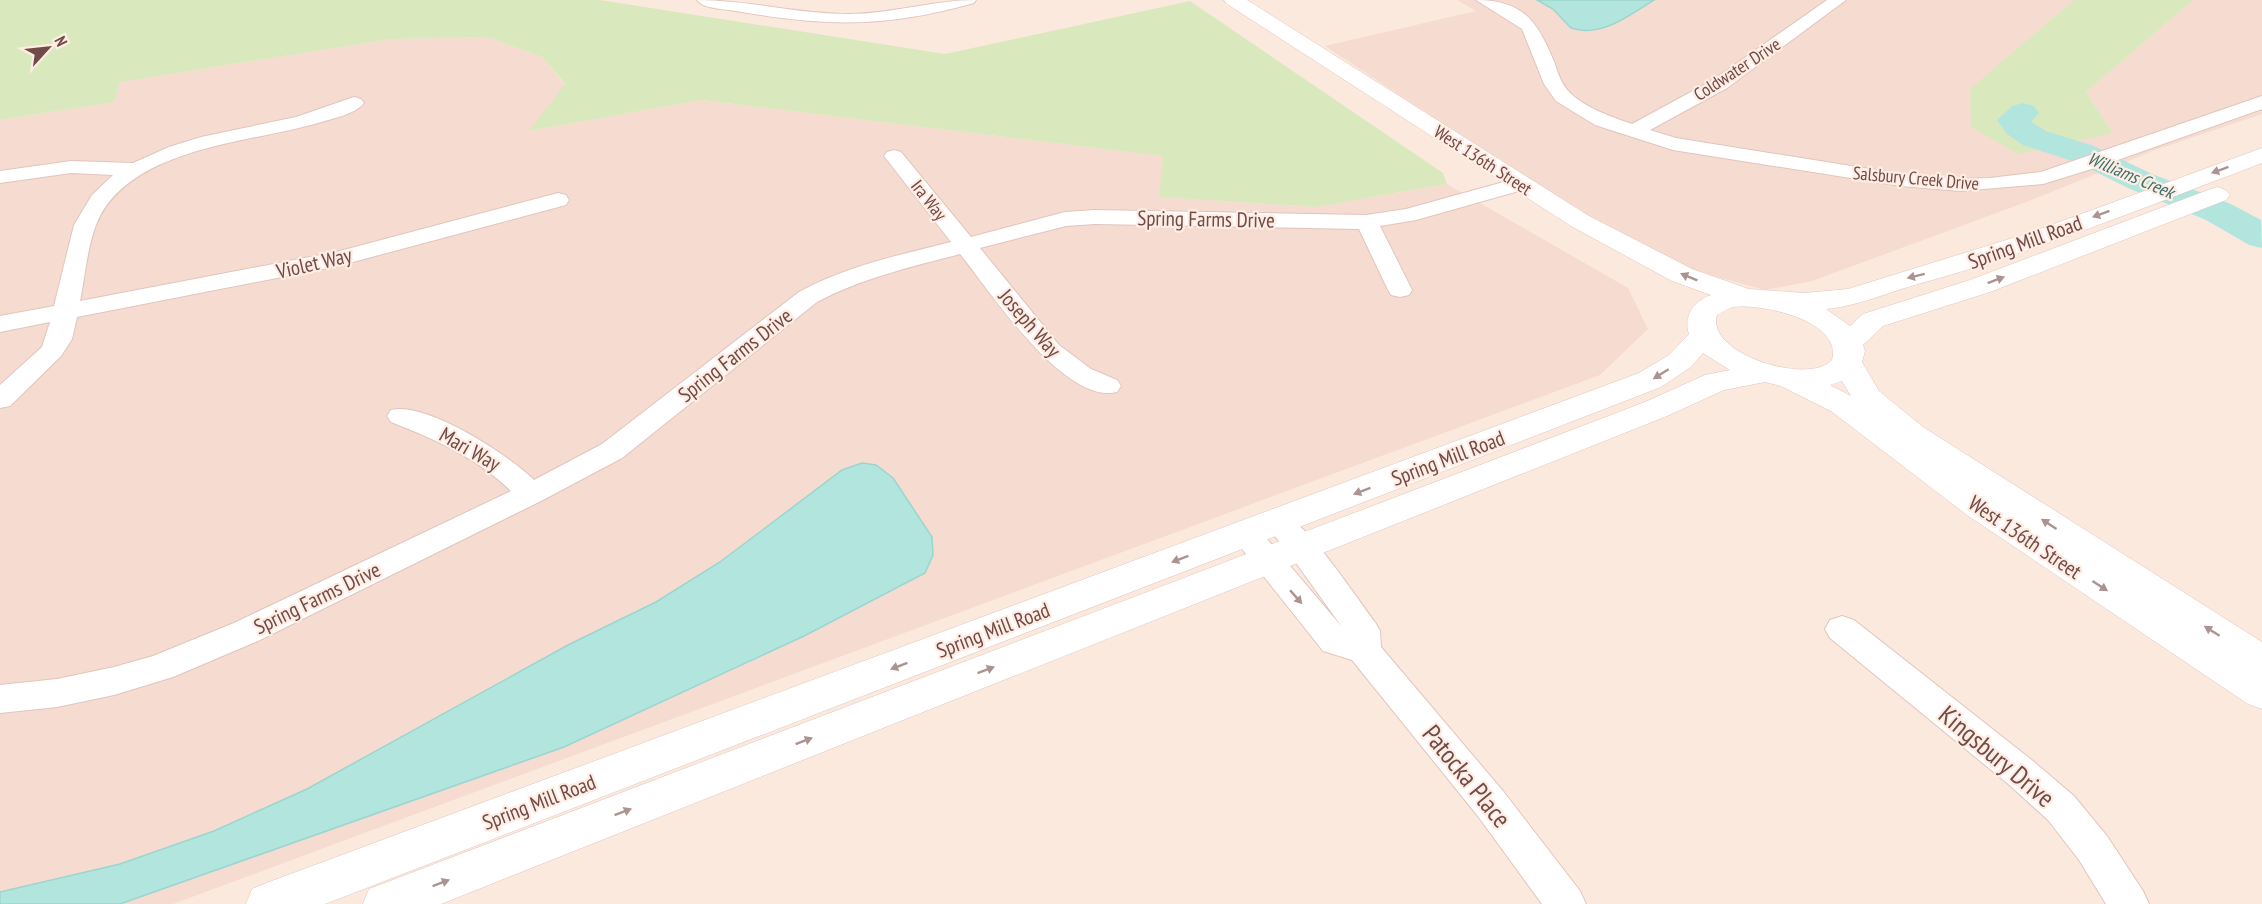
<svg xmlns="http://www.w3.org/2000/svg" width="2262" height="904" font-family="'PT Sans Narrow',sans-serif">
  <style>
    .residential { fill: #f5dbd0 }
    .green { fill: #dae9bd }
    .water { fill: #b3e5df; stroke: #9ad6d0; stroke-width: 1.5 }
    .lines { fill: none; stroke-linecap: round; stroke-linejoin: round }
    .river { fill: #b3e5df; fill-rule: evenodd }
    .minor-casing { stroke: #e1c5be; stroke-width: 2 }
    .tertiary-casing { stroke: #e1c5be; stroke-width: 1 }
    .minor { fill: #fff; fill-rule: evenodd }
    .tertiary { fill: #fff; fill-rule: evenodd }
    .oneway { fill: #aa9391 }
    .labels { text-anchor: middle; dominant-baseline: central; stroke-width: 4.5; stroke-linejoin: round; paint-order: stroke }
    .far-street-label { font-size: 18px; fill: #714b47; stroke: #ffede4 }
    .far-water-label { font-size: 18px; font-style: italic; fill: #38716c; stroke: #ffede4 }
    .street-label { font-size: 21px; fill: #714b47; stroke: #ffede4 }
    .near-street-label { font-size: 26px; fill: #714b47; stroke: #ffede4 }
  </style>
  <rect width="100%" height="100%" fill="#fce9de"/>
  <path class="residential" d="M1457,0H2074L1971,89L2113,133L2086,92L2193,0H2262V114L2158,149L2029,201L1812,281L1765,290L1670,264L1604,230L1325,46L1476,11Z
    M488,37L542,57L565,85L530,131L700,100L1164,156L1160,197L1316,207L1447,184L1628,288L1648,329L1600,375L173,904H0V120L114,102L120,82L391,39Z"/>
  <path class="green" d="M0,0H600L945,54L1190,1L1443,173L1447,184L1316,207L1159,197L1163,156L701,100L529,131L565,84L542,57L488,37L391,39L120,82L114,102L0,120Z
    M2074,0H2193L2086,92L2113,133L2018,154L1971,127L1970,89Z"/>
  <path class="water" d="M1537,0H1654C1629,15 1602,38 1571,28L1553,9Z
    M862,463L876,465L893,478L932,537L933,555L925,573L804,636L564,747L120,904H0V892L120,864L214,831L307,789L568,645L656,602L720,562L842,470Z"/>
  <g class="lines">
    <path class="river" d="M2023,103L2034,106L2039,113L2031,122L2046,131L2094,146L2152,174L2231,204L2261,220L2262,248L2249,245L2206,220L2128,188L2078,163L2023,145L2007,134L1997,120L2012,106Z"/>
    <g class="minor-casing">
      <path id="minor" d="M697,0C748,0 797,14 848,14C892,14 933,0 976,0L974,3C885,28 826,27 736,11C725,9 703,9 697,0Z
        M1476,0C1525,0 1538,23 1555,64C1558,74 1562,85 1570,93C1586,108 1611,117 1632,124L1713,80L1827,0H1846L1727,88L1650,130L1676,138L1901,174L1960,179L1990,178L2041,172L2262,96V109L2098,167L2043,184L1960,191L1901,186L1673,150L1595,125L1556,101L1544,84L1522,29Z
        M354,97L361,99L364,103C356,114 331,119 318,123C250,143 127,147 96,225C87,248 85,277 80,301L336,252L558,193L566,195L569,200L566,205L338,266L77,317L72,339L61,356L10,406L0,408V385L42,347L50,322L0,332V316L54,306L74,225L92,195L113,175L71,173L0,183V171L71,161L133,163L169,147L201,137L296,117Z
        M894,150L901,152L971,237L1065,212L1095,210L1366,215L1406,209L1518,178L1526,179L1529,184L1526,189L1416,220L1380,226L1412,290L1409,295L1400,297L1391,295L1388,290L1359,229L1095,224L1066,226L980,248L1059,345L1091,369L1117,380L1121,386L1117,392C1064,405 990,291 960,254C911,267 862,278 817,302L622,458L541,501L258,641L173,677L114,695L57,707L0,713V685L57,679L114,667L153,656L234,623L511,491C477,458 435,439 391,422L387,416L391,410C426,401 509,455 534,480L602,444L799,292C847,266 899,255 951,242L884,156L887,152Z
        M1279,512C1307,521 1355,596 1375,622L1380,631L1381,647L1503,791L1580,891L1586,904H1542L1477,815L1352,660L1323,651L1231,535L1235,527L1246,524L1257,527L1342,627L1291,556L1264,523L1268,515Z
        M1842,616L1854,620L2033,761L2074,796L2107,836L2143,891L2149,904H2106L2079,860L2048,820L2007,783L1830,638L1825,629L1830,620Z"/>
    </g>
    <g class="tertiary-casing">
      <path id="tertiary" d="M1224,0H1247L1589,216L1692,269L1749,289L1804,293L1848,289L2029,233L2262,148V163C2148,206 2035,252 1918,284C1886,293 1858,306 1826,309L1850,326L1863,314L1970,280L2208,190L2217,187L2226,190L2230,195L2226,200L1990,292L1883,326L1863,345L1865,351L1862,362L1879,391L1923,427L2262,642V709L2248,704L1967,515L1831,411L1781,386L1765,382L1724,390L1667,416L441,904H363L369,889L1645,402L1705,375L1730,370L1703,353L1691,367L1661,387L325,904H246L252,889L269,882L1639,373L1669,355L1689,334C1683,316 1694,301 1711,295L1672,281L1571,226L1227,4ZM1732,307C1760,303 1843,320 1832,360C1809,386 1705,354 1717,315ZM1842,381L1851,396L1830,385Z"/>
    </g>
    <use href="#minor" class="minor"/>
    <use href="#tertiary" class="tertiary"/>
  </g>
  <defs><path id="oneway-solid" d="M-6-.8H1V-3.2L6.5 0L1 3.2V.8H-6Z" transform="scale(1.5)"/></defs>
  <g class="oneway">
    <use href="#oneway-solid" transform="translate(2220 170) rotate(160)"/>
    <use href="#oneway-solid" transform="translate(2101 214) rotate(160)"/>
    <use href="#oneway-solid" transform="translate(1916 276) rotate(166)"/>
    <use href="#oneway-solid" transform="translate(1689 277) rotate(-158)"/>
    <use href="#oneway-solid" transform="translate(1996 280) rotate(-21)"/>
    <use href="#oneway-solid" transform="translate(1661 374) rotate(148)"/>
    <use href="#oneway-solid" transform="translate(1362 491) rotate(159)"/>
    <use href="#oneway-solid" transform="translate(2049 524) rotate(-147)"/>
    <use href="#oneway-solid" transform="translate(1180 559) rotate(159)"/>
    <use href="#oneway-solid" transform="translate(2100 586) rotate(33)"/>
    <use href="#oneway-solid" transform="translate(1296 597) rotate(49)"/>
    <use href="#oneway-solid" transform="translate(2212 631) rotate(-148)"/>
    <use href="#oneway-solid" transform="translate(899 666) rotate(159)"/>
    <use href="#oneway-solid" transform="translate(986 670) rotate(-21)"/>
    <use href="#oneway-solid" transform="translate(804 741) rotate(-21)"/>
    <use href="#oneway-solid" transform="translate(623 812) rotate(-21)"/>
    <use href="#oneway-solid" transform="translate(441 883) rotate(-21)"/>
  </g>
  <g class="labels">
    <g class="far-street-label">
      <text transform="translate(1737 69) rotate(-33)">Coldwater Drive</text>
      <text transform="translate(1483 160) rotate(33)">West 136th Street</text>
      <text transform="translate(1916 178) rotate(5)">Salsbury Creek Drive</text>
      <text transform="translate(929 200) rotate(52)">Ira Way</text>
    </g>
    <g class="far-water-label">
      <text transform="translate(2131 175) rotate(23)">Williams Creek</text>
    </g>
    <g class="street-label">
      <text transform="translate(1206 219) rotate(1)">Spring Farms Drive</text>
      <text transform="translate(2025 242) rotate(-20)">Spring Mill Road</text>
      <text transform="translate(314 263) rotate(-13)">Violet Way</text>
      <text transform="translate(1030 323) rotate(49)">Joseph Way</text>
      <text transform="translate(735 355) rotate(-38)">Spring Farms Drive</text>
      <text transform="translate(470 449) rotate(30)">Mari Way</text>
      <text transform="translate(1448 458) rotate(-21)">Spring Mill Road</text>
      <text transform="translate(2025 537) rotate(34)">West 136th Street</text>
      <text transform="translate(317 598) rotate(-26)">Spring Farms Drive</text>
      <text transform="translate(993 630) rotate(-21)">Spring Mill Road</text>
      <text transform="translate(539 802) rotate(-21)">Spring Mill Road</text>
    </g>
    <g class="near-street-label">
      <text transform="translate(1997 756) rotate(40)">Kingsbury Drive</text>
      <text transform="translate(1467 776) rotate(51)">Patocka Place</text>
    </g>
  </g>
  <g transform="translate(48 48) rotate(63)" stroke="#ffede4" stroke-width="4.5" paint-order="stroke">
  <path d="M0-4.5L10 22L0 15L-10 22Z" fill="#714b47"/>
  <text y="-9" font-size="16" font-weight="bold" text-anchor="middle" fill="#714b47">N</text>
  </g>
</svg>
